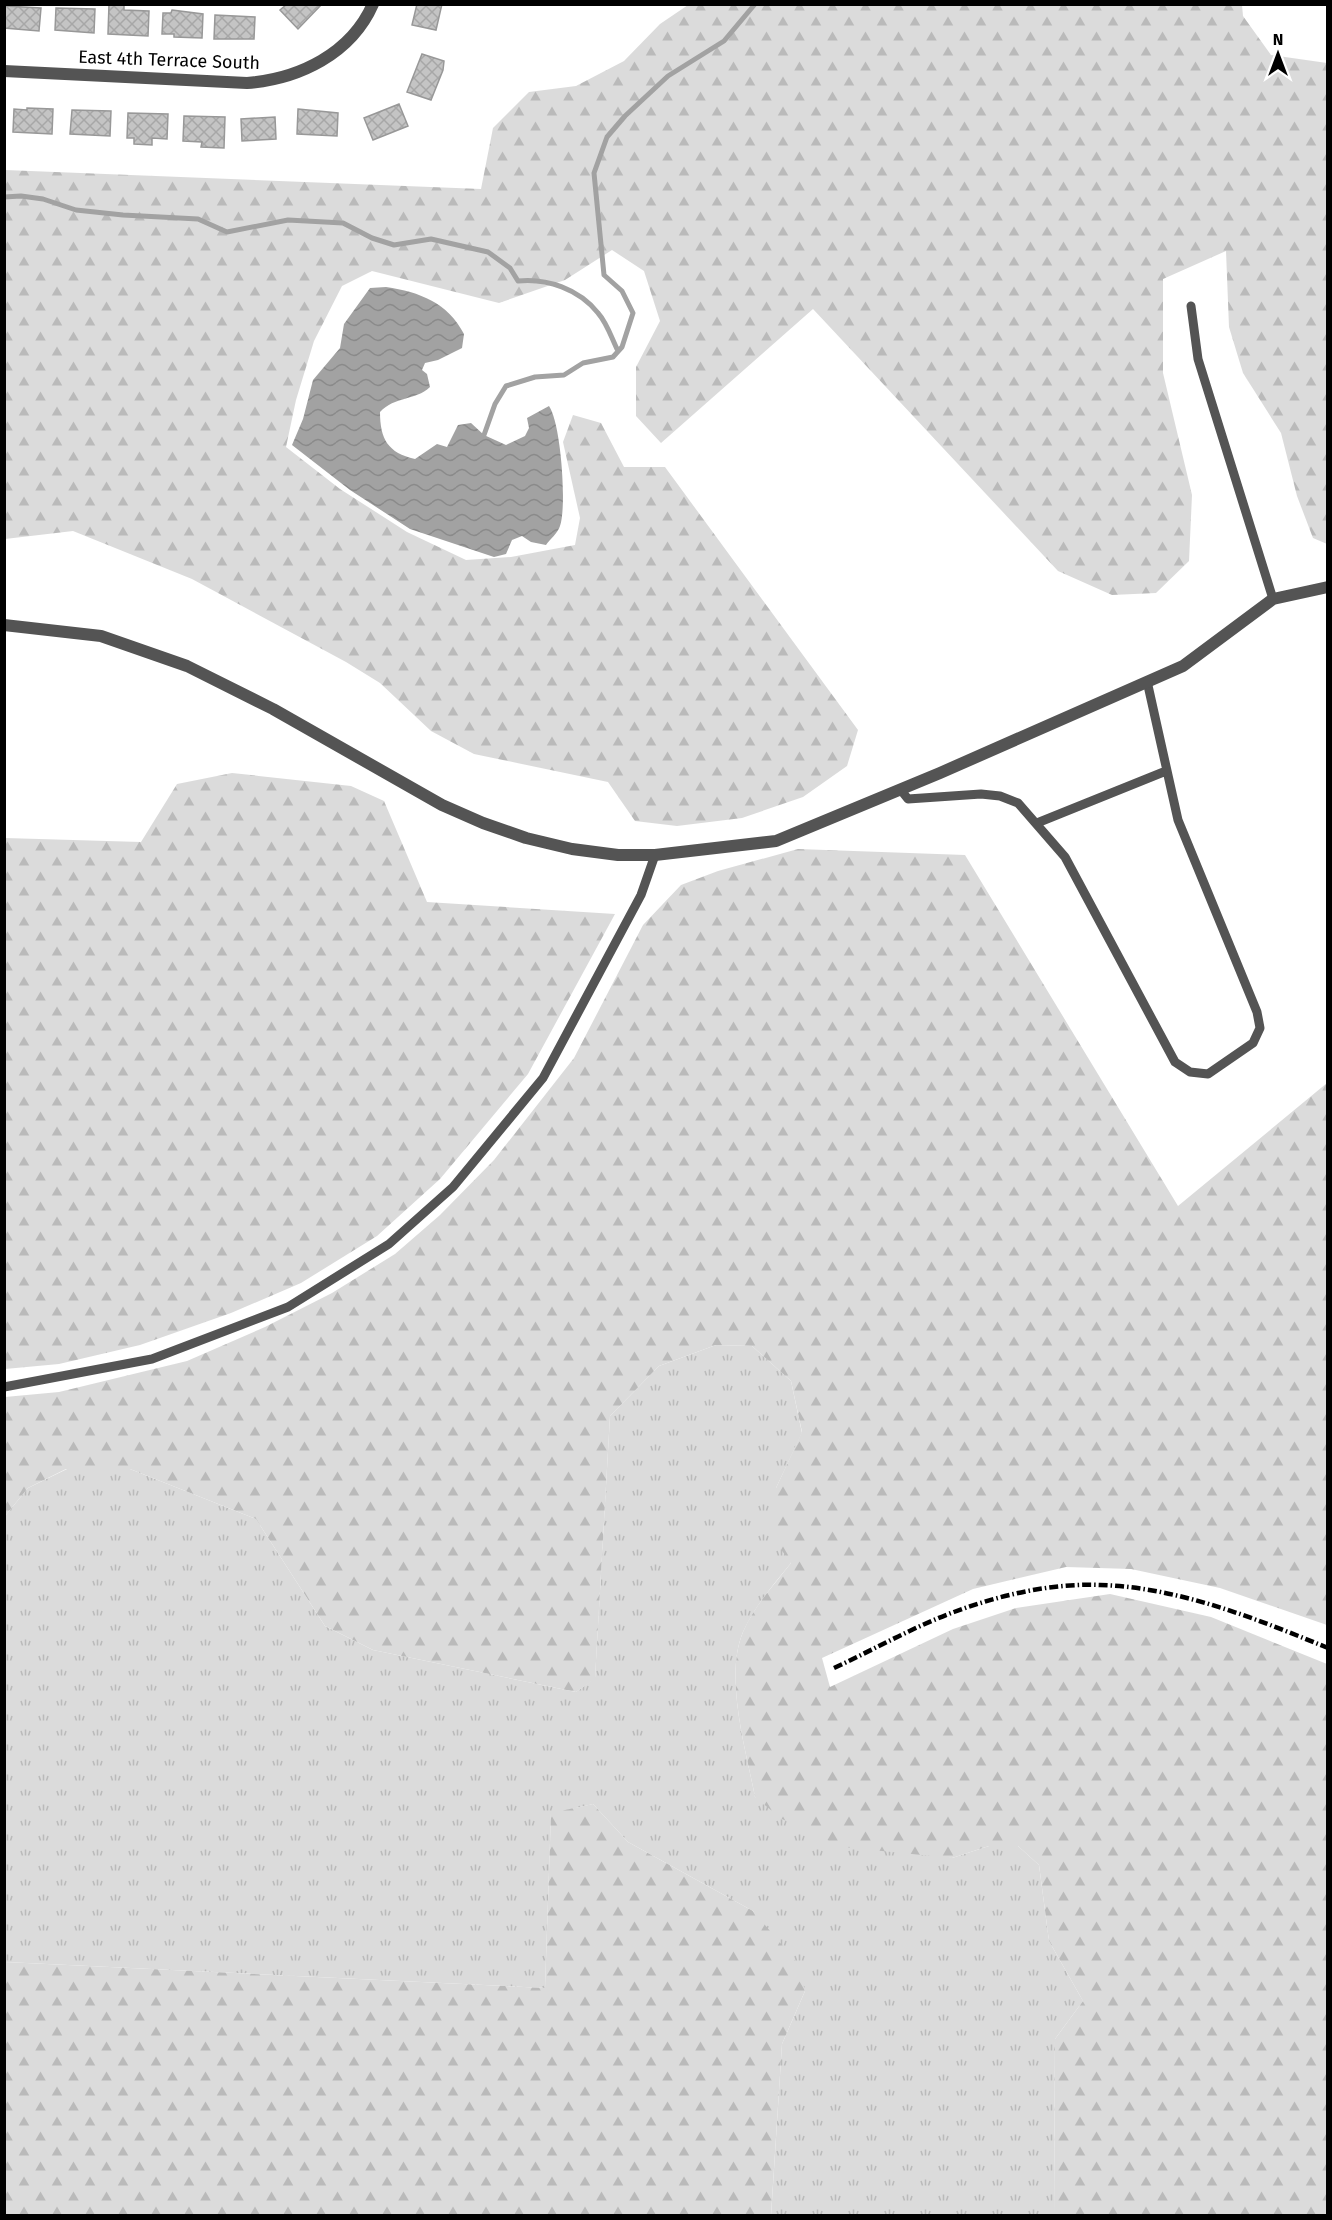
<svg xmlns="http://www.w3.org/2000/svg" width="1332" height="2220" font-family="'Fira Sans',sans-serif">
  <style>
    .grass { fill: url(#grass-tufts) }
    .forest { fill: url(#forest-firs) }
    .water { fill: url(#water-waves) }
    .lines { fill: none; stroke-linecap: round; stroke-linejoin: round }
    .stream { stroke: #a2a2a2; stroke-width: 5 }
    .building { fill: url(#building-cross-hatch); stroke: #989898; stroke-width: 1.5 }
    .service { stroke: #545454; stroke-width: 9 }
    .minor { stroke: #545454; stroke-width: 12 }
    .rail { stroke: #000; stroke-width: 4.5; stroke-dasharray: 9 3 1.5 3; stroke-linecap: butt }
    .labels { text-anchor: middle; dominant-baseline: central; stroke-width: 6; stroke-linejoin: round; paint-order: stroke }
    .street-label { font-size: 18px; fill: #000; stroke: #fff }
  </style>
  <defs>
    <pattern id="grass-tufts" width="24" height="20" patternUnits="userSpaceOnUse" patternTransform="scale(1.5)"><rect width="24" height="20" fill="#dbdbdb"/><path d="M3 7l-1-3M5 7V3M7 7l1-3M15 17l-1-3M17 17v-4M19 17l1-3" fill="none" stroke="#bababa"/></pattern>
    <pattern id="forest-firs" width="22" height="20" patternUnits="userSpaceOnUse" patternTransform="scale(1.5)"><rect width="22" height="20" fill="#dbdbdb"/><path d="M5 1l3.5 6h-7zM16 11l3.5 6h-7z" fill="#bababa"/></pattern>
    <pattern id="water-waves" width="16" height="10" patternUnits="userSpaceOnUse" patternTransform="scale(1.5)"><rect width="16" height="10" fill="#a2a2a2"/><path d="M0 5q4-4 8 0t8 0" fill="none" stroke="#8a8a8a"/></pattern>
    <pattern id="building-cross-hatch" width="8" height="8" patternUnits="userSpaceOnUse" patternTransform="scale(1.5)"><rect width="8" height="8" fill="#c4c4c4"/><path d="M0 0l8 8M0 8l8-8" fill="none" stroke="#a7a7a7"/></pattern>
  </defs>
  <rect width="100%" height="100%" fill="#fff"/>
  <path class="grass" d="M716,1345L752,1346L791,1381L802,1433L776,1488L791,1563C773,1585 755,1606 743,1632C724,1677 746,1750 755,1797L952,1858L989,1846H1018L1039,1865L1049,1941L1083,2001L1055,2039L1054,2215L771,2216L782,2044L805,1991L753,1911L628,1842L593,1804L551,1814L545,1988L5,1962V1516L28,1488L67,1469H130L256,1519L325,1626L373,1650L576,1692L595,1678L610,1416L659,1366Z"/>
  <path class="forest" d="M688,5H1242L1243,16L1271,55L1327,63V544L1313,538L1297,496L1281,433L1243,373L1229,327L1226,251L1163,279V373L1192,495L1189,561L1156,593L1112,595L1058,571L813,309L661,443L636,416V367L660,321L644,271L612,250L565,280L499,303L372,271L342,286L314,341L296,400L286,447L340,489L407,532L466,560L511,557L575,545L580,518L563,442L573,415L601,423L624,467H665L858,730L847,766L803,797L742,818L677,826L635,821L608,782L474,754L431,731L380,683L346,662L192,579L73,531L5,539V170L481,189L493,128L529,92L576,86L624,61L660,24Z
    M232,773L351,786L384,801L427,902L615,914L528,1074L440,1179L377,1236L301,1283L231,1313L140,1345L59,1364L5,1369V838L141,842L177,784Z
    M798,849L965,855L1178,1206L1327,1083V1625L1220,1588L1131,1569L1066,1567L973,1589L822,1658L830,1687L953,1629L1016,1608L1110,1594L1211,1617L1327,1664V2215H1054L1055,2039L1083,2001L1049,1941L1039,1865L1018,1846H989L952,1858L842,1847L782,1819L755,1797C746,1750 724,1677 743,1632C754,1606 774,1585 791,1563L769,1533L776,1488L802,1432L791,1381L752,1346L716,1345L659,1366L610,1416L595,1679L576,1692L373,1650L325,1626L256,1519L130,1469H66L28,1488L5,1516V1397L59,1392L187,1361L265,1327L332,1293L395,1254L440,1215L494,1160L574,1058L643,925L681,885L718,871Z
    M593,1804L628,1842L753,1911L798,1964L805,1991L782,2044L771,2215H5V1962L545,1988L551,1813Z"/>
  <path class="water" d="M386,287C420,292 448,303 464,334L462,348L438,360L425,363L422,370L427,374L430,387C415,401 395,396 380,412C380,439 388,453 415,459L437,444L447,447L458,425L471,423L484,435L506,445L525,436L529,428L527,418L549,406C561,423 567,506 560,526C558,533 550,539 546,545L531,542L522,536L512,540L506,554L494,557L410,529L350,490L292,445L303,419L313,380L340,348L344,324L370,288Z"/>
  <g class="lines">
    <path class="stream" d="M4,197L21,196L43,199L76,210L123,215L198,219L227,232L288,220L343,223L372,238L394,245L431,239L488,252L510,268L518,281C547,278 579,289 598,313C607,323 612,339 618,351
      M484,435L495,404L506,386L535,377L564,375L583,363L613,357L622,347L633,313L622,291L604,275L594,173L607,137L625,116L668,76L724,41L755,4"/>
  </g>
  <path class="building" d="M109,4H124V10L149,11L148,36L108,34Z
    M287,4H322L298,29L280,10Z
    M417,4H442L436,30L412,25Z
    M5,6L41,8L39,31L4,28Z
    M56,8L95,9L94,33L55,30Z
    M172,10L203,14L202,38L174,37V34H162L163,13H171Z
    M215,15L255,17L254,39H214Z
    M422,54L444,61L443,70L431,100L407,92Z
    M399,104L408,126L373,140L364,118Z
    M27,108L53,109L52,134L13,132L14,109L27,110Z
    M298,109L338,113L337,136L297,134Z
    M72,110L111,111L110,136L70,134Z
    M128,113L168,114L167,139L152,138V145L134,144V138H127Z
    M184,116L225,117L224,148L201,147L202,142L183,141Z
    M275,117L276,139L242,141L241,119Z"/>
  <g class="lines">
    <path class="service" d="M1191,306L1198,359L1273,599
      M900,789L908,799L981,794L1000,796L1018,803L1065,857L1175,1062L1190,1072L1208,1074L1253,1043L1260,1028L1257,1012L1178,820L1147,681
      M1037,823L1166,771
      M4,1387L152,1359L288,1307L389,1244L453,1187L543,1078L641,895L655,855"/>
    <path class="minor" d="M4,71L247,83C299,79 351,54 373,4
      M4,625L101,636L187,666L273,709L442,805L483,823L526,838L572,849L618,855H655L776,841L940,773L1183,666L1273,599L1328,587"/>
    <path class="rail" d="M834,1668C873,1650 913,1627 954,1612C1000,1595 1051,1583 1100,1585C1178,1587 1257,1619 1328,1648"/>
  </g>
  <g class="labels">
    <g class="street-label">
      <text transform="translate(169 60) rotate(2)">East 4th Terrace South</text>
    </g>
  </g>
  <rect width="1332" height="2220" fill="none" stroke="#000000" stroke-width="12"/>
  <g transform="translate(1278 54)" stroke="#ffffff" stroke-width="4.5" paint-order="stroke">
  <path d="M0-4.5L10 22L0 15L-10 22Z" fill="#000000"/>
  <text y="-9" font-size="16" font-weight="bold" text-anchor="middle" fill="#000000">N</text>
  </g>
</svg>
